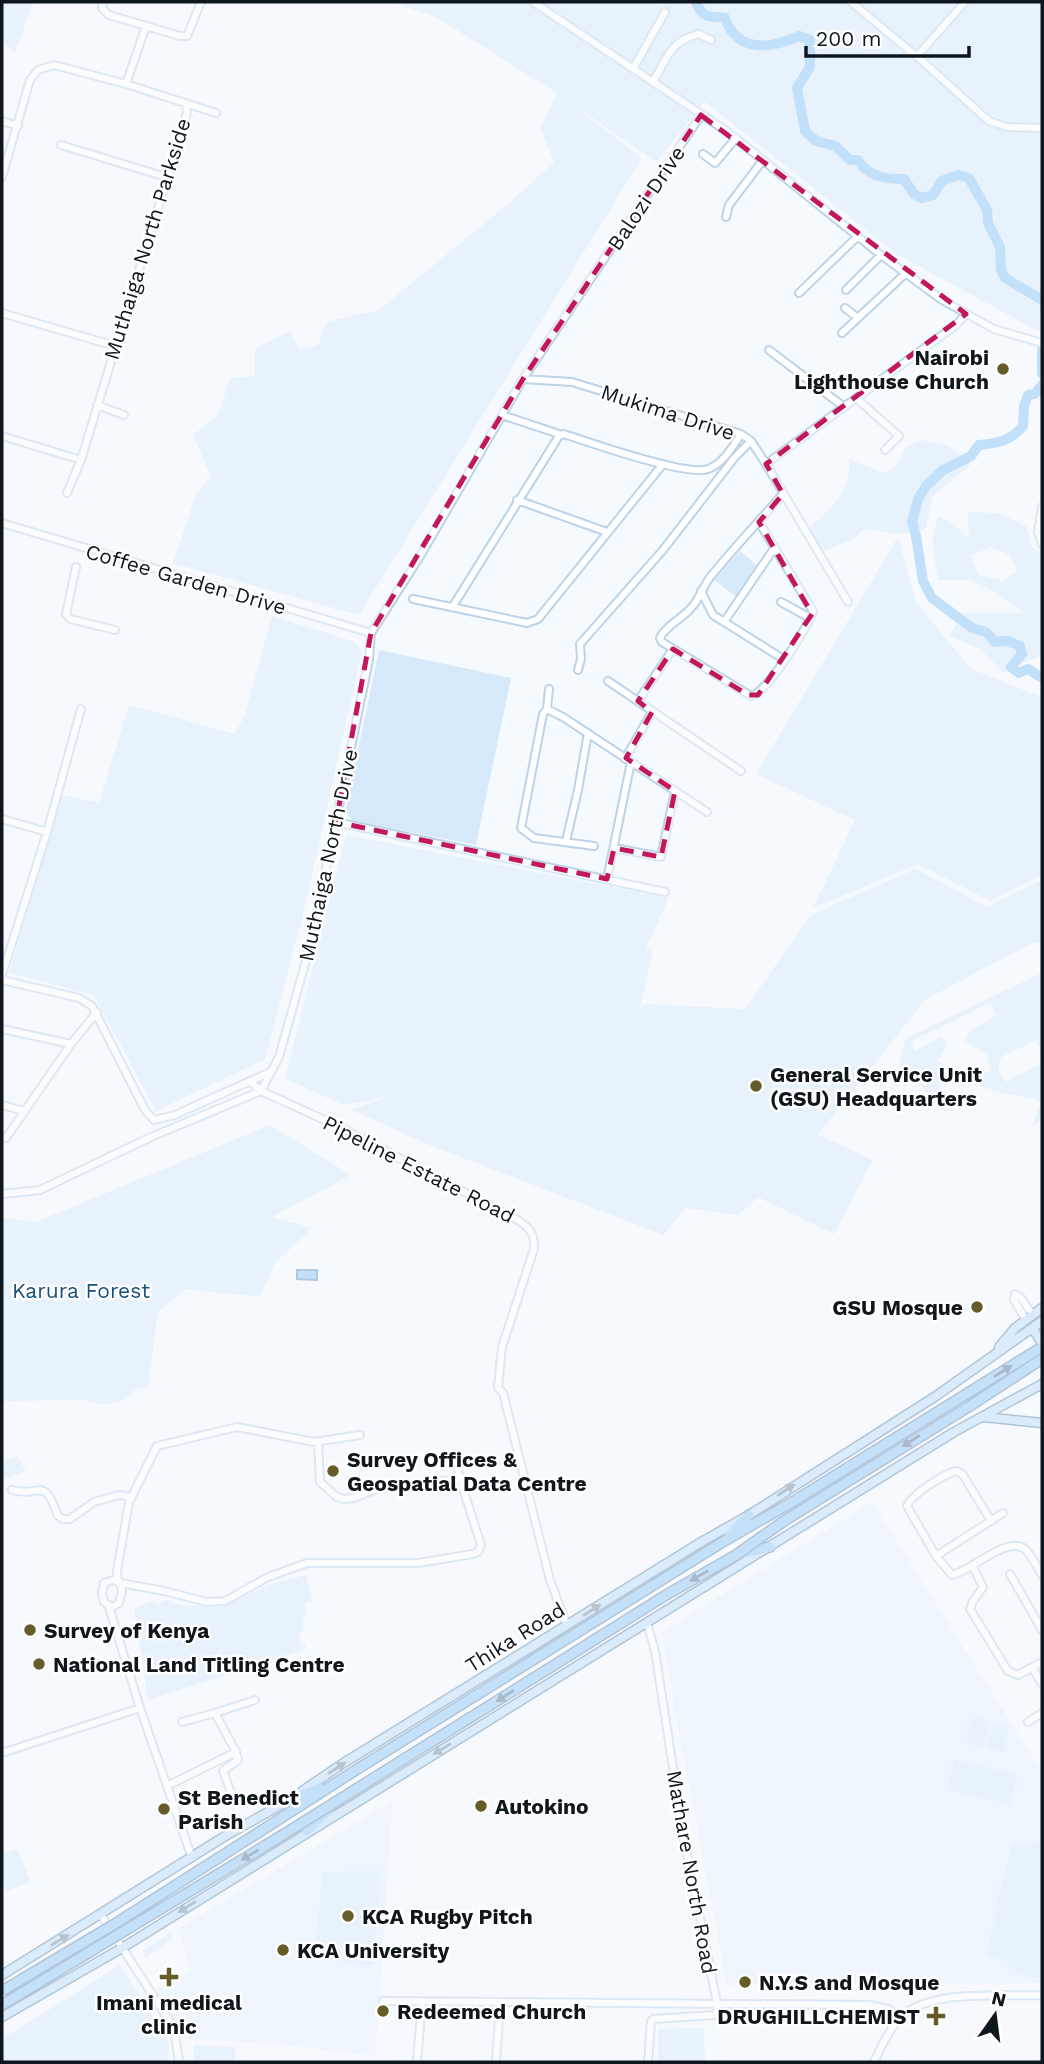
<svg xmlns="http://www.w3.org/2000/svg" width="1044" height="2064" font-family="'Work Sans',sans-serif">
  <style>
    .built { fill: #e5f0fb }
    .green { fill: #d5e9fb; fill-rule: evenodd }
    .water { fill: #84c1f7; stroke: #618eb6; stroke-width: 2 }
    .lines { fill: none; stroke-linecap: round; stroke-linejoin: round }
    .river { stroke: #84c1f7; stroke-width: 10 }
    .minor-casing { stroke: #bcd3e8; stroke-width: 10 }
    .major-casing { stroke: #5f86a9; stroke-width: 11 }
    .highway-casing { stroke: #5f86a9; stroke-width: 12 }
    .minor { stroke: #fff; stroke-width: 6 }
    .major { stroke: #b9daf8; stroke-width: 8 }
    .highway { stroke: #8ac2f4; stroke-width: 9 }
    .highway-bridge-casing { stroke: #5f86a9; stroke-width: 12; stroke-linecap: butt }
    .highway-bridge { stroke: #8ac2f4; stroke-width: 9 }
    .oneway { fill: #4c6c89 }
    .oneway2 { fill: #6c8296 }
    .marked { fill: none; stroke: #c2185b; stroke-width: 5; stroke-dasharray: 14 9; stroke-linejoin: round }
    .poi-dot { fill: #655d29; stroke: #fff; stroke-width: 2.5 }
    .labels { text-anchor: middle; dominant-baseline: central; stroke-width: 5; stroke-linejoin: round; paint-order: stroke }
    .street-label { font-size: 21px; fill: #0f171e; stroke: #fff }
    .poi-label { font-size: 21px; font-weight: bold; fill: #0f171e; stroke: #fff; text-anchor: start }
    .park-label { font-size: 21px; fill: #17507b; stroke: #fff }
  </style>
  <rect width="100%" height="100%" fill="#f5fafe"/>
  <path class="built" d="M872,1502L1042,1772V1983L727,1985L674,1706L662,1632Z
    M393,1801L375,2056L267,2043L183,2039L171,2021L156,1989L189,1972L179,1928Z"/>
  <path class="green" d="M2,2H33L15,53L2,41Z
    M393,2H1042V333L896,254L705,102L656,162L565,99L642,158L359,615L173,563L196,494L211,476L193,435L218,416L230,378L255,376V349L290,330L299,350L318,345L327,322L379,310L508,204L554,162L540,128L557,93L436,17Z
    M922,440L948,445L971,464L932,497L926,529L901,534L864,529L853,540L820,552L806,530C831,508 851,495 849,459L883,473L897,465L906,447Z
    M968,512L998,513L1026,526L1032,547L1042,556V656L1029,660L1004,673L980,649L950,636L962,613H1024L994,592L971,580H938L932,542L938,516L950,521L969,539ZM991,547L1010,555L1017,572L1002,581L978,574L971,555Z
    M898,537L916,602L971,669L1042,697V875L990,901L918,864L813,908L855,820L756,774Z
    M740,551L760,568L739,599L714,580Z
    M272,616L355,642L362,651L302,919L265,1059L156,1111L94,995L9,973L62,795L99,803L129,705L235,734L245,714Z
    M379,650L511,678L476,845L353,821L345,812Z
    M346,835L669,898L646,947L653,952L640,1008L645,1004L745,1009L811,915L916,869L987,907L1042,880V942L1032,943L925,1000L818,1135L873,1160L834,1234L758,1197L739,1215L686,1208L663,1235L432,1146L351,1110L390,1096L343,1105L285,1078Z
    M1042,973V1054L1037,1040L1001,1057L998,1070L1006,1082L1042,1063V1118L1032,1129L1041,1102C1024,1095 1007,1095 990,1089C974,1085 962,1080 945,1079L940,1087L957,1098L948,1112L938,1108L918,1081L899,1065L906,1038ZM990,1003L997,1015L970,1031L965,1041L987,1055L991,1069L981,1076L946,1068L938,1060L947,1045L942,1036L915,1051L911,1041Z
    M270,1125L351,1175L272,1217L312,1228L274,1264L260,1297L186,1289L158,1312L148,1387L136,1389L123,1400L105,1405L82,1400L2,1401V1218L36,1222Z
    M17,1456L26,1471L2,1480V1462Z
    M306,1575L313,1602L305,1603L307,1615L302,1618L304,1631L299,1635L301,1645L306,1644L304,1650L148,1700L134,1608L154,1601L157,1605L168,1599L174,1604L210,1607L227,1604L272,1584Z
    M973,1717L989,1721L983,1747L966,1743Z
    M994,1722L1010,1726L1004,1752L987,1748Z
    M954,1760L1017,1774L1011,1804L948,1790Z
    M1042,1839V1978H1032L1016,1972L1004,1960L986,1955L1012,1842L1030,1846Z
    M18,1849L30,1882L6,1891L2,1878V1854Z
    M381,1871L372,1965L314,1959L323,1872Z
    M170,1933L173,1938L146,1958L142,1951Z
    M120,1965L169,2042L168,2062H2V2039Z
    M704,2028L705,2062H658V2029Z
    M194,2045L235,2047V2062H193Z"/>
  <path class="water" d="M297,1270H317V1280L297,1279Z"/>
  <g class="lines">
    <path class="river" d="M696,2C703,19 709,16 725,18C737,53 771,49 799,36L810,40V67L797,88L805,131L816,141L835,146L850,160H858C869,177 884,179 904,179L914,194L922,198L933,195L942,181L958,175L969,178L987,210L988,223L1000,247L1001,270L1005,278L1042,300
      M1042,350V374
      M1042,385L1035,394L1028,395L1024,406L1023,426C1011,441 998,443 979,445L971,456L943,470L926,486L918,499L912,522L916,536L923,581L932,598L972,628L986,632L995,642L1007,641L1020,646L1022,654L1011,667L1019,673L1028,669L1042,678"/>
    <g class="minor-casing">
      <path id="minor" d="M103,2L102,8L109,15L180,36H187L201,2
        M533,2L728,132L881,255L942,300L994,329L1042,343
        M851,2L921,60L989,121L1007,127L1042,128
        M917,56L965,2
        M633,69L665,12
        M653,82C667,58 670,41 699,34L711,40
        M126,84L146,26
        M2,121L18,126
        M61,145L166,177
        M703,154L715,163L736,138
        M2,177L30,80L38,70L54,65L126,84L216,113
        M726,217L729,205L763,160
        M846,290L881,255
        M799,293L858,236
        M845,308L858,318
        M2,313L115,346
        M842,333L906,273
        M769,350L844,407
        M523,379L572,382L741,434L751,441L766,464L848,602
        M856,398L899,436L885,450
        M97,405L124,415
        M502,415L562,435
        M2,436L81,460
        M766,464L956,325L966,314
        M67,493L81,460L187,113L186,103
        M517,500L607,532
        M1042,507L1038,532L1042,544
        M759,522L813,611C808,627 767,693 751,696L662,642L660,638C665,626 682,619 691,608C700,599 703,586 711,576C734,548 759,521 783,494
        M2,523L371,633
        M76,567L66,614L70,619L115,630
        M701,591L713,615L785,660
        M413,599L527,623L538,619L663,464
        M781,602L810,618
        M453,606L559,436L564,434C588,442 688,477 708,469C723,464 733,446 741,434
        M724,622L775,547
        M578,670L581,659L580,644L663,550L735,457L751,441
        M608,681L741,771
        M638,701L673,649
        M547,709L549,689
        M625,759L652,712
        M2,819L47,832
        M336,822L665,892
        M566,841L578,790L588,733
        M594,846L534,838L521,828L543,714L547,709L563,717L707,812
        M614,848L661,857L675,791
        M607,879L631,762
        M2,975L47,832L81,709
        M2,980L79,998L92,1006L145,1110L154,1120L175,1115L270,1072
        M2,1029L71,1044
        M250,1081L261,1091L340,1127L516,1219C529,1227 535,1233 534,1249L502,1347L498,1388L503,1393L550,1580L567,1626
        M261,1091L279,1057L310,946L369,660L371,633L419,558L523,379L701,115
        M2,1105L24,1111
        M6,1138L71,1044L97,1012
        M2,1194L40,1190L151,1137L261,1091
        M1015,1294L1014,1300L1026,1320
        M1015,1294L1020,1297L1033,1315
        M318,1442L320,1482L337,1497L344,1499L354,1498L376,1489L460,1479
        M12,1490C41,1498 43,1474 58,1516L63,1519H70L94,1502L119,1495L132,1497
        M991,1521L963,1475L957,1471C945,1473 911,1495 907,1506L936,1556L952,1575C972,1571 1010,1532 1027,1551C1033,1558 1037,1567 1042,1575
        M936,1556L1003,1513
        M973,1567L983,1587L973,1601L970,1609L1008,1671L1018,1675L1042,1662
        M1010,1574L1042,1630
        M113,1580L120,1583L122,1591L119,1603L112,1607L104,1602L102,1594L104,1583Z
        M118,1581L117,1571L129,1502L157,1446L237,1427L314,1442L360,1435
        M120,1583L164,1591L207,1602L225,1601L268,1577L307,1563H418L473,1554L478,1552L481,1545L460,1479L455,1454
        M109,1607L140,1708L192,1858
        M647,1623L655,1651L684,1839L717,2003V2013L714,2015L653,2019L651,2021L648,2062
        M1033,1669L1042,1684
        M182,1722L215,1713
        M1028,1722L1042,1713
        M2,1753L140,1708
        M167,1786L236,1752L215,1713L255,1700
        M234,1801L223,1771L238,1760L236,1752
        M101,1915L174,2028L179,2062
        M383,2001L869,2005L889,2009L900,2018
        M417,2062L422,2002
        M496,2062L500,2004
        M874,2062C881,2047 888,2032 899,2019C927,1988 1003,1997 1042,1995"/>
    </g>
    <g class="major-casing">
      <path id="major" d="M1032,1328L1042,1343
        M999,1347L1015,1328L1042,1308
        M983,1417L1042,1423
        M2,1975L222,1838L289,1800L342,1764L703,1541L749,1515L936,1396L1042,1321
        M2,2017L122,1948L954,1432L1042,1384"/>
    </g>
    <g class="highway-casing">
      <path id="highway" d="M970,1406L1042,1359
        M729,1536L749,1515
        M738,1554L770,1547
        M289,1800L320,1788
        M278,1820L359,1768L726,1540L794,1501L1042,1347
        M307,1831L332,1806"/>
    </g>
    <use href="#minor" class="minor"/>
    <use href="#major" class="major"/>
    <use href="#highway" class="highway"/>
    <g class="highway-bridge-casing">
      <path id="highway-bridge" d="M2,1991L113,1925L278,1820
        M2,2005L286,1833L666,1595L736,1555L784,1521L970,1406"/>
    </g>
    <use href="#highway-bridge" class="highway-bridge"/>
  </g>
  <defs><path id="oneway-solid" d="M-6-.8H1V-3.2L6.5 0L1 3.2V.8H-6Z" transform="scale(1.75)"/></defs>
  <g class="oneway">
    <use href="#oneway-solid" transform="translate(1003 1371) rotate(-32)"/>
    <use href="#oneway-solid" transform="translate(911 1441) rotate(147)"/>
    <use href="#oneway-solid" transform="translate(699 1576) rotate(150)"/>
    <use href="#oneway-solid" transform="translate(505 1696) rotate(147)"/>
    <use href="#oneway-solid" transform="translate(250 1855) rotate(149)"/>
  </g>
  <g class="oneway2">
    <use href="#oneway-solid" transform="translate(786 1490) rotate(-33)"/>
    <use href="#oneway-solid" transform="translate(592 1610) rotate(-32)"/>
    <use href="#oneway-solid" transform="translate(442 1749) rotate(149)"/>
    <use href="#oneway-solid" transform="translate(337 1768) rotate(-33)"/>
    <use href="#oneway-solid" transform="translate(187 1907) rotate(148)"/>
    <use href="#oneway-solid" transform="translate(60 1940) rotate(-31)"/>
  </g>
  <path d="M0 0H1044V2064H0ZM701,115L966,314L766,464L783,494L759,522L812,614L758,695H748L673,649L638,701L652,712L626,758L675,791L661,857L614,848L607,879L336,822L371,633L523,379Z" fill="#f5fafe" fill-opacity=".55" fill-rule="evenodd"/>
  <path class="marked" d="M701,115L966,314L766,464L783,494L759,522L812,614L758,695H748L673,649L638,701L652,712L626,758L675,791L661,857L614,848L607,879L336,822L371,633L523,379Z"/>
  <g class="poi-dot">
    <circle cx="1003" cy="369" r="7"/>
    <circle cx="756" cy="1086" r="7"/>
    <circle cx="977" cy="1307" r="7"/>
    <circle cx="333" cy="1471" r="7"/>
    <circle cx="30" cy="1630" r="7"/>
    <circle cx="39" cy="1664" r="7"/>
    <circle cx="481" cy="1806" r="7"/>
    <circle cx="164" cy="1809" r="7"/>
    <circle cx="348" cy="1916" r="7"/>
    <circle cx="283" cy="1950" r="7"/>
    <path d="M165.5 1966.5h7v7h7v7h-7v7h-7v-7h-7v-7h7z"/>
    <circle cx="745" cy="1982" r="7"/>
    <circle cx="383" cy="2011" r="7"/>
    <path d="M932.5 2005.5h7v7h7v7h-7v7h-7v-7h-7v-7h7z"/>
  </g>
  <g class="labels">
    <g class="street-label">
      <text transform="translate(646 198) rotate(-56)">Balozi Drive</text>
      <text transform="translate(147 239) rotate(-73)">Muthaiga North Parkside</text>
      <text transform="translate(668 412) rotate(18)">Mukima Drive</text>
      <text transform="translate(186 579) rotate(16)">Coffee Garden Drive</text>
      <text transform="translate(328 855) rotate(-78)">Muthaiga North Drive</text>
      <text transform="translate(419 1169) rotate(27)">Pipeline Estate Road</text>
      <text transform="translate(515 1637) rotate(-32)">Thika Road</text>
      <text transform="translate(692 1872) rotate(80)">Mathare North Road</text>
    </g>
    <g class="poi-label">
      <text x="989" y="357" text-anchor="end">Nairobi<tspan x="989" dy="24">Lighthouse Church</tspan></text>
      <text x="770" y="1074">General Service Unit<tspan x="770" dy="24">(GSU) Headquarters</tspan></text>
      <text x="963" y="1307" text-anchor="end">GSU Mosque</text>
      <text x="347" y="1459">Survey Offices &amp;<tspan x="347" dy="24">Geospatial Data Centre</tspan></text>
      <text x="44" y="1630">Survey of Kenya</text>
      <text x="53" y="1664">National Land Titling Centre</text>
      <text x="178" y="1797">St Benedict<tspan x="178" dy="24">Parish</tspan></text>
      <text x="495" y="1806">Autokino</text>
      <text x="362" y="1916">KCA Rugby Pitch</text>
      <text x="297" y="1950">KCA University</text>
      <text x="759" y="1982">N.Y.S and Mosque</text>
      <text x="169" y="2002" text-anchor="middle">Imani medical<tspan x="169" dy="24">clinic</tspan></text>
      <text x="397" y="2011">Redeemed Church</text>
      <text x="920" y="2016" text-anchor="end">DRUGHILLCHEMIST</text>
    </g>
    <g class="park-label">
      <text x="81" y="1290">Karura Forest</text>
    </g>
  </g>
  <rect width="1044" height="2064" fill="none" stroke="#0f171e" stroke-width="7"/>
  <g transform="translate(995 2015) rotate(14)" stroke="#ffffff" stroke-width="5" paint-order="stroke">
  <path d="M0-5L12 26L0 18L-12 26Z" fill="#0f171e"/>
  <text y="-10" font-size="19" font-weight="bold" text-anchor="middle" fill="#0f171e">N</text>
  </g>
  <path d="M806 46v10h163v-10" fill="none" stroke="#0f171e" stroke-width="3.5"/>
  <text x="816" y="46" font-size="21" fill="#0f171e" stroke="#ffffff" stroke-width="5" paint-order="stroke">200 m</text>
</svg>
